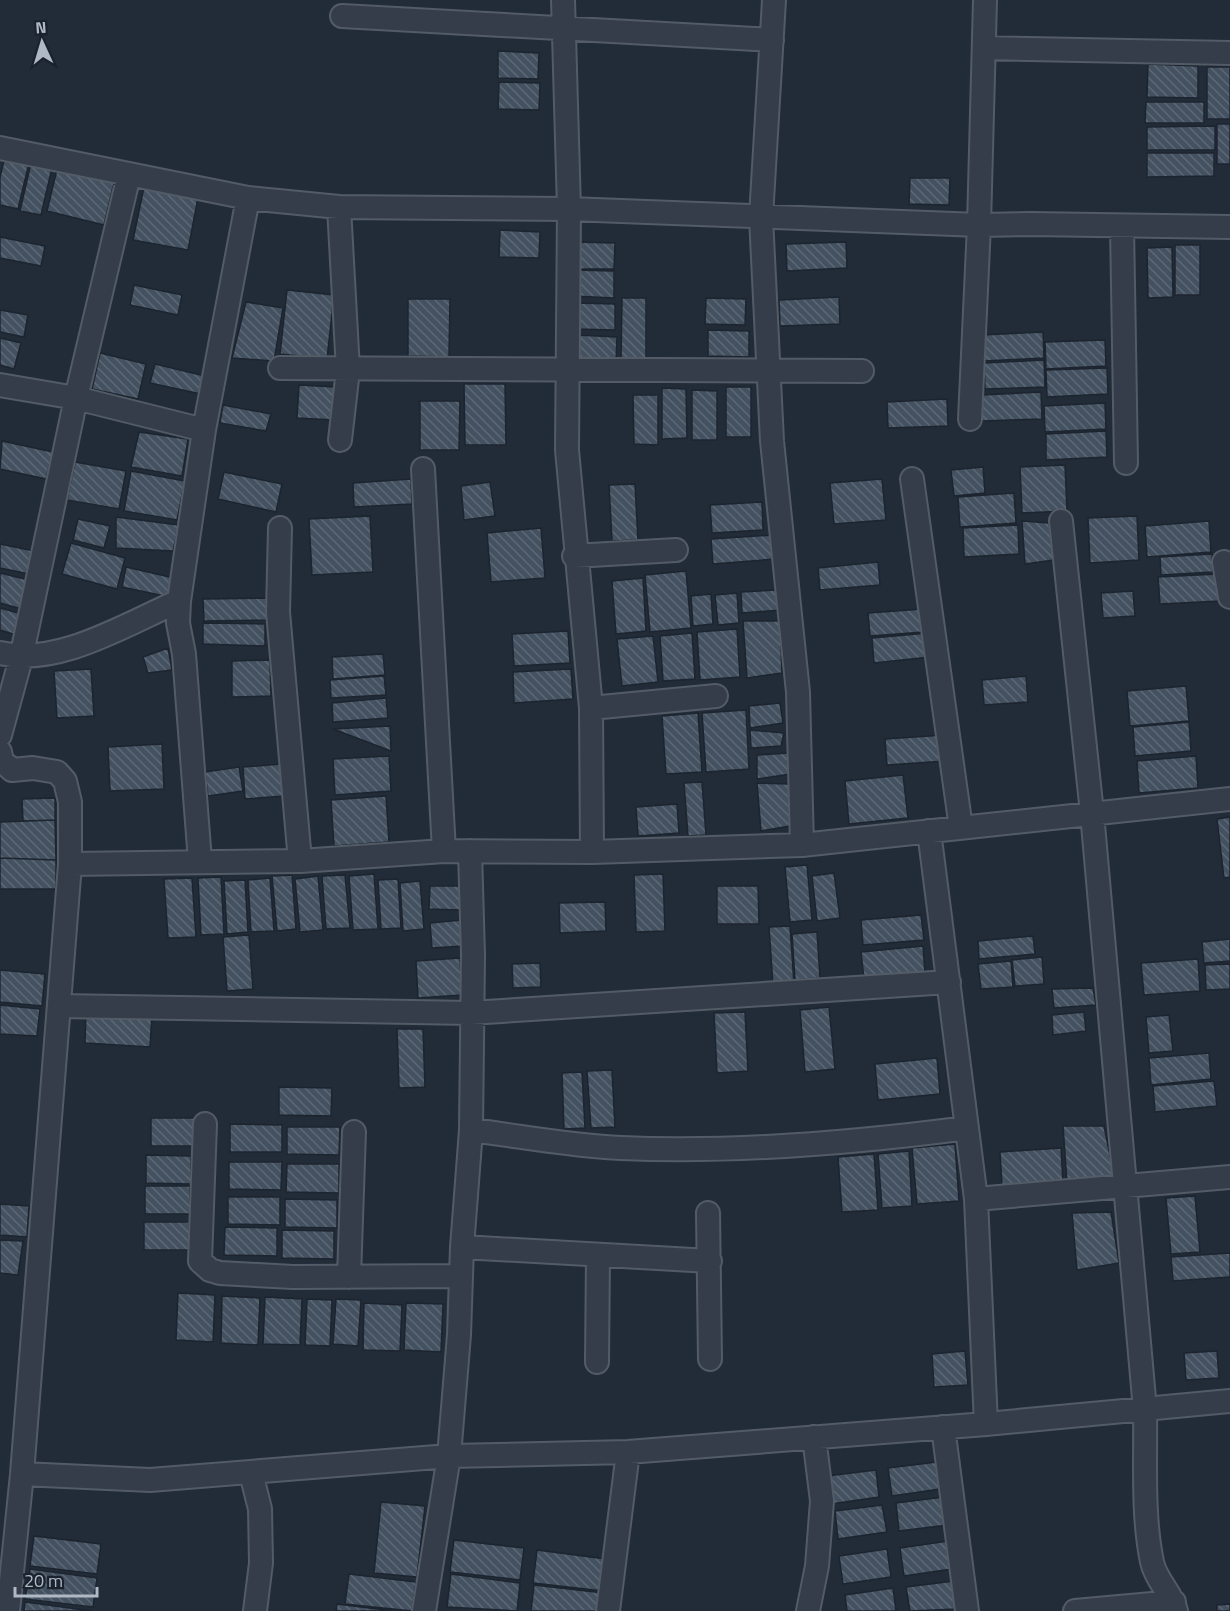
<svg xmlns="http://www.w3.org/2000/svg" width="1230" height="1611" font-family="'Titillium Web',sans-serif">
  <style>
    .building { fill: url(#building-back-hatch); stroke: #1c242f; stroke-width: 1.5 }
    .lines { fill: none; stroke-linecap: round; stroke-linejoin: round }
    .minor-casing { stroke: #525b66; stroke-width: 26 }
    .minor { stroke: #343d49; stroke-width: 22 }
  </style>
  <defs>
    <pattern id="building-back-hatch" width="6" height="6" patternUnits="userSpaceOnUse" patternTransform="scale(1.5)"><rect width="6" height="6" fill="#445160"/><path d="M-1 5l2 2M0 0l6 6M5-1l2 2" fill="none" stroke="#5c6875"/></pattern>
  </defs>
  <rect width="100%" height="100%" fill="#212c38"/>
  <path class="building" d="M498,51L539,53L538,79L498,78Z
    M1148,64L1198,66V98L1147,97Z
    M1207,67H1230V119H1207Z
    M499,82L540,83L539,110L498,109Z
    M1146,102H1204V123H1145Z
    M1217,124H1230V164H1217Z
    M1215,126V150H1147V127Z
    M1147,153H1214V176L1147,177Z
    M5,157L29,163L18,209L0,205V177Z
    M31,163L52,168L41,215L20,211Z
    M58,165L115,179L104,225L47,211Z
    M910,178H950L949,205L909,204Z
    M144,187L198,198L188,250L133,240Z
    M500,230L540,232L539,258L499,257Z
    M0,237L45,246L41,266L0,258Z
    M574,242L615,243L614,269H573Z
    M846,242L847,268L787,271L786,244Z
    M1175,245H1200V295H1175Z
    M1172,247L1173,297L1148,298L1147,248Z
    M574,270L614,271V298L573,296Z
    M134,285L182,295L178,315L130,305Z
    M287,290L334,295L327,359L280,354Z
    M839,297L840,324L780,326L779,300Z
    M622,298H646V359H621Z
    M706,298L746,299L745,325L705,324Z
    M408,299H450L449,357L408,356Z
    M246,302L283,308L274,361L232,358Z
    M575,303L615,304V330L574,329Z
    M0,310L28,315L24,337L0,332Z
    M708,330L749,331V357L708,356Z
    M1043,332L1044,358L984,361L982,335Z
    M577,335L617,337L616,363L576,362Z
    M0,338L21,343L14,369L0,365Z
    M1105,340L1106,366L1046,369L1045,342Z
    M100,353L146,364L138,399L92,389Z
    M1044,360L1045,387L985,389L984,363Z
    M155,364L205,376L201,394L150,383Z
    M1107,368L1108,394L1047,397L1046,370Z
    M464,384H505L506,445H465Z
    M299,385L336,387L334,420L297,418Z
    M726,387H751V437H726Z
    M662,388L686,389L687,438L662,439Z
    M692,390L717,391V440H692Z
    M1041,392L1042,419L982,421L981,395Z
    M633,395H658V445L634,444Z
    M947,399L948,426L888,428L887,402Z
    M420,401H460L459,450H420Z
    M1105,403L1106,429L1045,432L1044,406Z
    M223,405L271,414L266,431L220,423Z
    M1106,431L1107,457L1046,460V434Z
    M139,432L188,439L182,476L131,467Z
    M2,441L53,452L46,479L0,469Z
    M75,462L126,471L119,509L67,500Z
    M1065,465L1067,511L1022,513L1020,467Z
    M983,467L985,493L954,496L951,470Z
    M131,471L185,481L177,520L124,511Z
    M224,472L282,484L276,512L218,499Z
    M411,479L412,504L354,507L353,483Z
    M882,479L886,520L834,524L830,483Z
    M490,482L495,516L464,520L461,486Z
    M635,484L638,540L612,541L609,485Z
    M1014,493L1016,523L960,527L958,497Z
    M762,502L763,530L712,533L710,505Z
    M370,516L373,572L312,575L309,519Z
    M1137,516L1139,560L1090,563L1088,518Z
    M116,517L179,525L173,551L116,548Z
    M78,519L110,526L104,548L73,540Z
    M1022,521L1049,523L1054,560L1025,564Z
    M1209,521L1211,552L1147,557L1145,526Z
    M1018,525L1019,554L964,557L963,528Z
    M541,528L545,578L491,582L487,533Z
    M773,535L775,559L713,564L711,539Z
    M71,543L125,558L117,589L62,574Z
    M0,544L39,552L34,575L0,568Z
    M1212,554L1213,572L1161,575L1160,557Z
    M878,562L880,585L820,590L818,568Z
    M126,567L174,578L169,597L122,587Z
    M686,571L691,628L650,632L645,575Z
    M0,573L33,581L25,610L0,603Z
    M1218,574L1220,601L1160,604L1158,577Z
    M643,578L646,631L616,634L612,581Z
    M777,590L782,610L742,613L741,592Z
    M1133,591L1135,616L1103,618L1101,593Z
    M737,593L739,623L718,625L715,595Z
    M711,594L713,624L693,626L691,596Z
    M267,598V620L204,621L203,599Z
    M0,608L29,616L23,637L0,630Z
    M923,609L924,632L870,636L868,613Z
    M743,621H780L782,673L747,678Z
    M203,623L265,624V646L203,644Z
    M737,629L740,677L700,680L697,632Z
    M568,631L570,663L514,666L512,634Z
    M692,633L695,679L663,681L660,636Z
    M928,633L930,657L874,663L872,638Z
    M653,636L658,682L622,686L617,639Z
    M168,648L172,670L148,673L143,657Z
    M383,654L385,675L333,679L332,657Z
    M270,660L271,696L232,697V661Z
    M91,669L94,716L57,718L54,671Z
    M571,669L573,699L514,703L513,672Z
    M384,676L386,695L331,698L330,680Z
    M1026,676L1028,702L984,705L982,680Z
    M1186,686L1189,721L1130,726L1127,691Z
    M386,698L388,718L333,722L332,703Z
    M780,703L783,723L750,728L749,706Z
    M746,710L749,769L706,772L702,713Z
    M698,713L702,772L666,774L662,716Z
    M1189,722L1191,751L1135,756L1133,727Z
    M390,726L391,751L333,729Z
    M750,730L784,733L781,746L751,748Z
    M944,735L946,761L887,765L885,739Z
    M162,744L164,789L110,791L108,747Z
    M789,753L791,774L757,779V755Z
    M389,756L391,791L335,795L333,759Z
    M1196,756L1198,788L1139,793L1137,761Z
    M281,764L284,796L245,799L243,767Z
    M239,767L243,791L208,796L205,772Z
    M903,775L908,818L849,824L845,781Z
    M702,782L706,835L688,836L684,783Z
    M757,783L789,784L790,826L761,831Z
    M386,796L389,842L334,846L331,800Z
    M55,798V820L23,821L22,799Z
    M677,804L679,833L638,836L636,807Z
    M1230,817V877L1224,878L1217,819Z
    M55,820L56,860L0,858V822Z
    M0,858L56,860V889H0Z
    M807,865L812,920L790,922L785,867Z
    M834,873L840,918L817,921L812,876Z
    M374,874L378,929L353,930L349,876Z
    M663,874L665,931L636,932L634,875Z
    M292,875L296,929L277,931L272,876Z
    M345,875L350,928L326,929L322,876Z
    M318,876L323,930L300,932L295,879Z
    M221,877L224,934L201,935L198,878Z
    M192,878L196,937L168,938L164,879Z
    M270,878L274,931L251,932L248,880Z
    M398,879L401,928L381,929L378,880Z
    M245,880L248,932L227,934L224,881Z
    M420,881L424,929L403,931L400,883Z
    M430,886H461L460,910L429,909Z
    M717,886H758L759,924H717Z
    M605,902L606,931L560,933L559,903Z
    M921,915L924,940L863,945L861,920Z
    M462,920L464,946L432,948L430,923Z
    M790,926L794,984L773,986L769,927Z
    M817,932L820,978L795,980L792,934Z
    M249,935L253,989L227,991L223,937Z
    M1033,936L1035,954L979,959L978,941Z
    M1230,939V961L1204,963L1202,942Z
    M923,946L925,973L864,979L861,952Z
    M1042,957L1044,984L1015,986L1012,960Z
    M460,958L462,995L418,998L416,961Z
    M1198,959L1200,991L1144,995L1141,963Z
    M1011,961L1013,987L981,989L978,964Z
    M540,963L541,987L513,988L512,964Z
    M1230,964V989L1206,990L1205,965Z
    M0,970L45,974L42,1006L0,1002Z
    M1093,988L1096,1005L1054,1008L1052,989Z
    M0,1005L40,1009L37,1036L0,1034Z
    M829,1007L835,1069L805,1072L800,1010Z
    M86,1011L152,1015L150,1047L85,1043Z
    M745,1012L748,1071L717,1073L714,1013Z
    M1084,1012L1086,1031L1053,1035L1052,1015Z
    M1169,1015L1173,1051L1149,1053L1146,1017Z
    M397,1029H423L425,1087L399,1088Z
    M1209,1053L1211,1079L1151,1085L1149,1058Z
    M937,1058L940,1094L878,1100L875,1064Z
    M612,1070L615,1127L591,1128L587,1071Z
    M582,1072L585,1128L564,1129L562,1073Z
    M1214,1081L1217,1106L1155,1112L1153,1086Z
    M279,1087L332,1088L331,1116L279,1115Z
    M151,1118H196V1146H151Z
    M230,1124L282,1125V1152H230Z
    M1063,1126H1104L1114,1175L1067,1183Z
    M287,1127H340L339,1155L287,1154Z
    M955,1144L959,1201L917,1204L912,1148Z
    M1061,1148L1063,1182L1002,1186L1000,1152Z
    M909,1151L912,1206L882,1208L878,1154Z
    M874,1154L878,1210L842,1212L838,1157Z
    M146,1155L191,1156V1184L146,1183Z
    M229,1162H282L281,1190L229,1189Z
    M287,1164H339V1193L286,1192Z
    M145,1186H190V1214H145Z
    M1195,1196L1200,1252L1171,1254L1166,1198Z
    M228,1197H280V1225L228,1224Z
    M285,1199L337,1200V1228L285,1227Z
    M0,1204L29,1206L27,1237L0,1235Z
    M1111,1212L1119,1263L1077,1270L1072,1213Z
    M144,1222H189V1250H144Z
    M225,1227L277,1228V1256L224,1255Z
    M282,1230L334,1231V1259L282,1258Z
    M0,1240L23,1241L18,1275L0,1273Z
    M1230,1253V1277L1173,1281L1171,1257Z
    M178,1293L215,1295L213,1342L176,1340Z
    M222,1296L260,1298L258,1345L221,1343Z
    M265,1297L302,1299L300,1345L263,1344Z
    M307,1299L332,1300L330,1346L305,1345Z
    M336,1299L361,1300L358,1346L333,1344Z
    M364,1303L402,1305L400,1351L363,1350Z
    M406,1303L443,1304L441,1352L404,1350Z
    M965,1351L968,1385L934,1387L932,1354Z
    M1217,1351L1219,1378L1186,1380L1184,1353Z
    M937,1462L940,1489L892,1496L888,1468Z
    M876,1470L879,1497L831,1504L827,1476Z
    M944,1497L948,1525L899,1531L896,1503Z
    M381,1502L425,1506L417,1577L374,1573Z
    M882,1505L887,1532L838,1539L835,1511Z
    M34,1536L101,1544L97,1574L30,1566Z
    M454,1540L524,1548L520,1580L450,1572Z
    M948,1541L952,1569L904,1576L900,1548Z
    M887,1549L891,1577L843,1584L839,1556Z
    M537,1550L606,1559L603,1591L533,1583Z
    M30,1569L97,1578L93,1607L25,1599Z
    M349,1574L416,1582L412,1611L345,1604Z
    M451,1574L520,1583L517,1611L447,1607Z
    M954,1581L958,1609L910,1611L906,1587Z
    M534,1585L604,1593L601,1611H531Z
    M893,1588L896,1611H847L845,1595Z
    M25,1602L92,1611H24Z
    M337,1604L393,1611H336Z
    M1230,1604V1611H1217V1605Z"/>
  <g class="lines">
    <g class="minor-casing">
      <path id="minor" d="M563,0L569,209L567,450L591,708L592,852
        M774,0L761,217L772,441L798,692L802,845
        M985,0L979,225L1031,224L1230,227
        M342,16L772,40
        M985,48L1230,53
        M0,148L248,198L339,207L569,209L979,225L970,419
        M339,207L348,370L340,440
        M1122,226L1126,463
        M280,368L862,371
        M0,385L76,398L204,430
        M423,469L444,851
        M912,479L961,828
        M1061,521L1092,813L1145,1410C1146,1460 1142,1513 1152,1562C1156,1581 1172,1593 1176,1611
        M280,528L278,612L300,861
        M574,556L676,550
        M1224,562L1230,597
        M0,653C58,667 126,624 179,601
        M591,708L716,696
        M0,735L21,658L76,398L129,175
        M0,752L2,761L12,770L33,768L57,772L65,781L70,802V864L22,1474L8,1611
        M929,831L976,1199L986,1424
        M200,861L184,654L178,623L179,601L204,430L248,198
        M70,864L300,861L444,851L592,852L802,845L1230,799
        M59,1006L470,1013L949,982
        M205,1124L200,1261L210,1270L220,1273L293,1277L461,1276
        M471,1130C520,1136 571,1146 621,1148C736,1153 853,1143 967,1128
        M976,1199L1230,1177
        M708,1213L710,1359
        M462,1247L710,1261
        M349,1277L354,1132
        M597,1362L598,1256
        M943,1427L967,1611
        M251,1473L260,1509L261,1563L255,1611
        M22,1474L150,1480L449,1456L628,1452L986,1424L1230,1401
        M424,1611L449,1456L459,1335L462,1247L471,1130L473,955L470,851
        M608,1611L628,1452
        M808,1611L817,1566L822,1501L814,1437
        M1075,1611L1174,1602"/>
    </g>
    <use href="#minor" class="minor"/>
  </g>
  <g transform="translate(42 42) rotate(356)" stroke="#1a222d" stroke-width="4.5" paint-order="stroke">
  <path d="M0-4.5L10 22L0 15L-10 22Z" fill="#afb8c5"/>
  <text y="-9" font-size="16" font-weight="bold" text-anchor="middle" fill="#afb8c5">N</text>
  </g>
  <path d="M15 1587v9h82v-9" fill="none" stroke="#afb8c5" stroke-width="3"/>
  <text x="24" y="1587" font-size="18" fill="#afb8c5" stroke="#1a222d" stroke-width="4.5" paint-order="stroke">20 m</text>
</svg>
